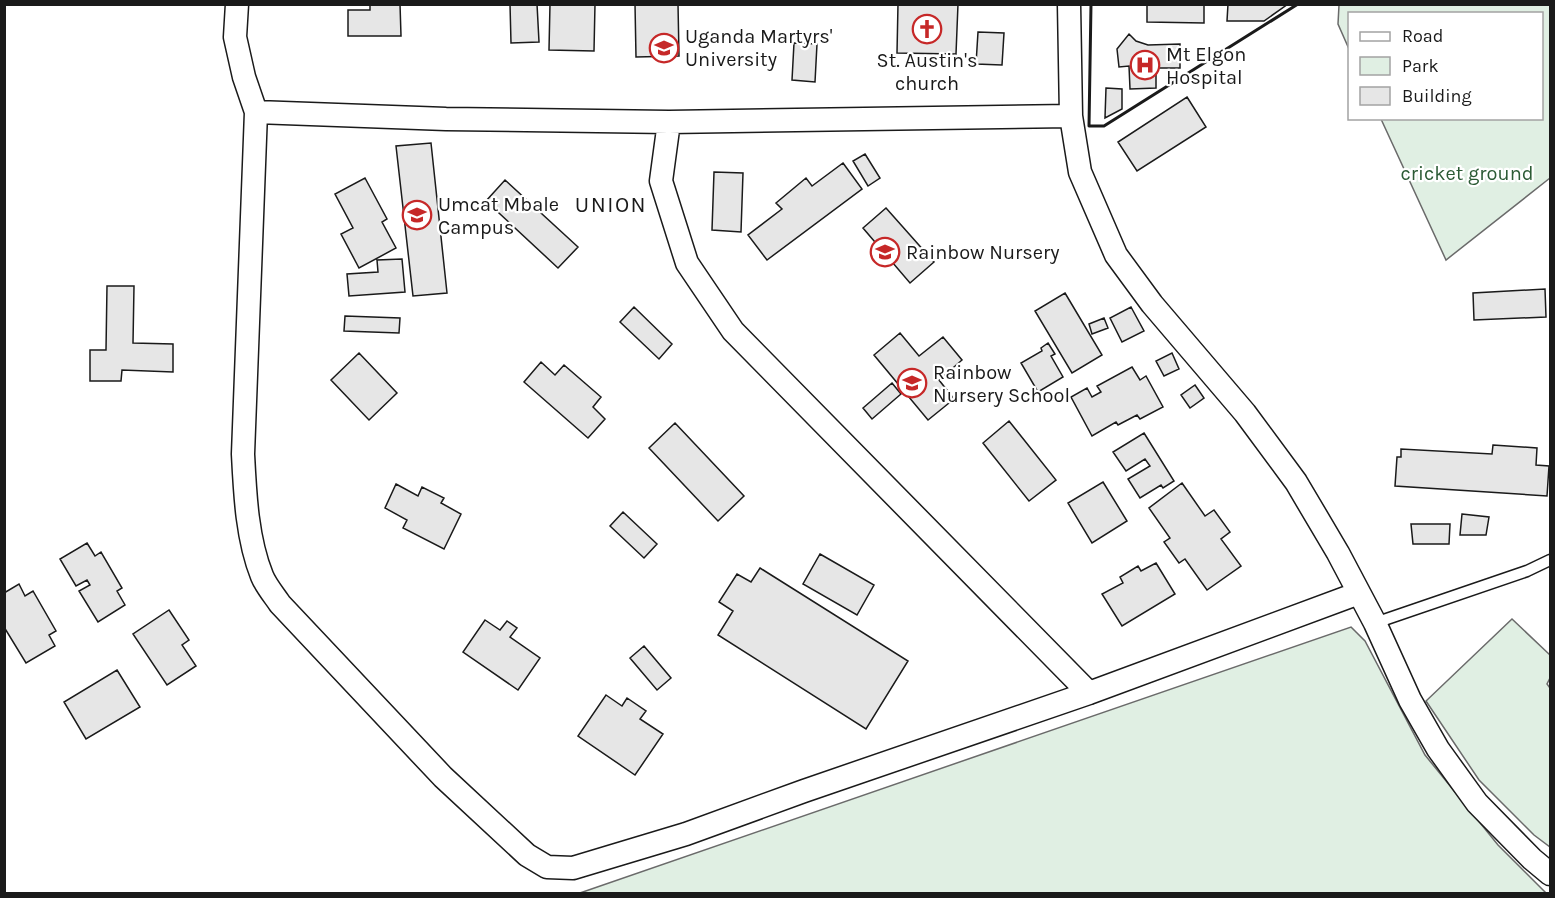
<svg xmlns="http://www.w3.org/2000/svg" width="1555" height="898" font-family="Karla,sans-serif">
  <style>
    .green { fill: #e0efe3; stroke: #6a6a6a; stroke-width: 1.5 }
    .building { fill: #e6e6e6; stroke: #1a1a1a; stroke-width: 1.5 }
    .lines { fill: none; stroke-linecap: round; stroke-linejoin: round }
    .service-casing { stroke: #1a1a1a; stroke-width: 13 }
    .minor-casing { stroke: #1a1a1a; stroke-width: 25 }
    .service { stroke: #fff; stroke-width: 10 }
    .minor { stroke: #fff; stroke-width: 22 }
    .wall { stroke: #1a1a1a; stroke-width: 3 }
    .labels { text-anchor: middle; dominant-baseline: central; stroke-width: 4.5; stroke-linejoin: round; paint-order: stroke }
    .poi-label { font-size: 20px; fill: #1a1a1a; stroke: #fff; text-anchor: start }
    .park-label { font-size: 20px; fill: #2b5a34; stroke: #fff }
    .quarter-label { font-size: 22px; letter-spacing: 1.5px; fill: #1a1a1a; stroke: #fff }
  </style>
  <rect width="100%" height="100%" fill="#fff"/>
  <path class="green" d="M1339,5H1550V178L1446,260L1381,119L1542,118V14H1350L1349,49L1338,24Z
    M1512,619L1550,655V678L1547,684L1550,688V847L1534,835L1479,780L1426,701Z
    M1351,627L1365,641L1425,755L1498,845L1546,893L577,894Z"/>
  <path class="building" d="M370,4H400L401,36H348V10H370Z
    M510,4H537L539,42L511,43Z
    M550,4H595L594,51L549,50Z
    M635,4H678L679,56L636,57Z
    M898,4H958L956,54L897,53Z
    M1147,4H1204V23L1147,22Z
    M1228,4H1288L1264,21H1227Z
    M978,32L1004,33L1002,65L976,64Z
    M1129,34L1136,41L1148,45L1180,44V68H1156V88L1130,89L1129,66L1119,67L1117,49Z
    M794,43L817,44L815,82L792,80Z
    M1106,88L1122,89V109L1105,118Z
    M1187,97L1206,127L1137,171L1118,142Z
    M431,143L447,293L413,296L396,146Z
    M865,154L880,178L868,186L853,161Z
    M843,163L862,189L767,260L748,235L782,209L776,203L806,178L812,186Z
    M714,172L743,173L741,232L712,230Z
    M365,178L387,219L382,222L396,248L359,268L341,234L353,228L335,194Z
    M505,180L578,247L558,268L486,201Z
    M886,208L934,262L910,283L863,228Z
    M402,259L405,292L349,296L347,274L378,272L377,260Z
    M107,286H134L133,343L173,344V372L122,370L121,381H90V350H106Z
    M1545,289L1546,317L1474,320L1473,293Z
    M1065,293L1102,355L1072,373L1035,311Z
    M634,307L672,344L659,359L620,322Z
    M1131,307L1144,331L1122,342L1110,318Z
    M345,316L400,318L399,333L344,331Z
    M1104,318L1108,328L1092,334L1089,324Z
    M900,333L919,356L943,337L962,360L939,380L954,399L928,420L874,355Z
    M1048,343L1055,354L1051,356L1063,377L1038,392L1021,363L1042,351L1041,348Z
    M359,353L397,393L369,420L331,380Z
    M1172,353L1179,369L1164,376L1156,361Z
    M541,362L555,375L564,365L601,397L593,407L605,419L588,438L524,382Z
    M1132,367L1140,380L1146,376L1163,407L1140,419L1137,415L1118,425L1116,422L1092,436L1071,397L1087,388L1092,397L1101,392L1097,386Z
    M892,383L901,394L872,419L863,408Z
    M1195,385L1204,398L1190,408L1181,395Z
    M1009,421L1056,480L1029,501L983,443Z
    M675,423L744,496L718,521L649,448Z
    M1144,433L1174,481L1163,488L1161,485L1140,498L1128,479L1150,466L1145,459L1126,471L1113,452Z
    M1493,445L1537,448L1536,465L1549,466L1547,496L1395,486L1397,457H1401V449L1492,454Z
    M1103,482L1127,521L1092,543L1068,503Z
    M1182,483L1205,516L1214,510L1230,532L1221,539L1241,566L1207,590L1185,559L1179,563L1164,542L1170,538L1149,508Z
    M396,484L418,496L422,487L444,498L441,503L461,514L444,549L403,528L407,520L385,508Z
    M623,512L657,544L644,558L610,526Z
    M1462,514L1489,517L1486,535H1460Z
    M1411,524H1450L1449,544H1413Z
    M87,543L95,556L101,552L122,588L117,591L125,605L98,622L79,591L90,585L87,580L76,586L60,559Z
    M820,554L874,585L857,615L803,584Z
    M1156,563L1175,594L1122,626L1102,594L1123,583L1120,577L1138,566L1141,571Z
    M760,568L908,661L866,729L718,635L733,611L719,602L737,574L751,582Z
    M19,584L25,596L33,591L56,631L49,635L55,646L26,663L4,627V593Z
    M169,610L189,640L182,645L196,666L167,685L133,634Z
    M485,620L500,630L507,621L517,628L510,637L540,658L518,690L463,652Z
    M644,646L671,678L657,690L630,658Z
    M117,670L140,707L86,739L64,702Z
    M606,695L622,706L627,698L646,711L640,719L663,734L635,775L578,736Z"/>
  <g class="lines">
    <g class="service-casing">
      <path id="service" d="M1375,623L1527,571L1550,560"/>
    </g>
    <g class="minor-casing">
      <path id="minor" d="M237,4L235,37L244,77L256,112L446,119L669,122L1071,116
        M1069,4L1071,116L1080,172L1116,255L1152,304L1245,413L1296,482L1338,553L1375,623L1410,700L1438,749L1477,803L1532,859L1550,874
        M256,112L243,454C245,494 247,539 262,576C266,586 274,595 280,604L443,777L527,855L547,867L573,868L686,834L804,791L1089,693L1359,593
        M669,122L661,181L687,263L733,331L1089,693"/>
    </g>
    <use href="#service" class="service"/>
    <use href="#minor" class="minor"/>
    <path class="wall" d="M1091,4L1089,126H1104L1298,4"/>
  </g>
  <defs>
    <g id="church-ring" transform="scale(1.5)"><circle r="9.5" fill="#fff" stroke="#c62828" stroke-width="1.5"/><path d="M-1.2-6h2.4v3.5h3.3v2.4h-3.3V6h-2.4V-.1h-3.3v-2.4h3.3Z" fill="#c62828"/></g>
    <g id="university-ring" transform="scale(1.5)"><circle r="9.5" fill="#fff" stroke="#c62828" stroke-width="1.5"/><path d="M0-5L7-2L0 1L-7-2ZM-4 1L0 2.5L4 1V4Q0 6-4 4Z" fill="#c62828"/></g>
    <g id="hospital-ring" transform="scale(1.5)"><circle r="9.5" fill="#fff" stroke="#c62828" stroke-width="1.5"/><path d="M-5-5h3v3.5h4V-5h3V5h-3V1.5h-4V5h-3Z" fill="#c62828"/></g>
    <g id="school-ring" transform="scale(1.5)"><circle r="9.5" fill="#fff" stroke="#c62828" stroke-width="1.5"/><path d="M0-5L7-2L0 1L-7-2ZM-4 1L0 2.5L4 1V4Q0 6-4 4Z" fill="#c62828"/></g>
  </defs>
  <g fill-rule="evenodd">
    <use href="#church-ring" x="927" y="29"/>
    <use href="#university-ring" x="664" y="48"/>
    <use href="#hospital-ring" x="1145" y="65"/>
    <use href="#university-ring" x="417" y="215"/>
    <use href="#school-ring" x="885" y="252"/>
    <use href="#school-ring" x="912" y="383"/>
  </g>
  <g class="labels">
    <g class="poi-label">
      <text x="685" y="36">Uganda Martyrs'<tspan x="685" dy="23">University</tspan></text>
      <text x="1166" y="54">Mt Elgon<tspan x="1166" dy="23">Hospital</tspan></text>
      <text x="927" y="60" text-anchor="middle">St. Austin's<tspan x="927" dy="23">church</tspan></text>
      <text x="438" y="204">Umcat Mbale<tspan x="438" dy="23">Campus</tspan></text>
      <text x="906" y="252">Rainbow Nursery</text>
      <text x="933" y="372">Rainbow<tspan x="933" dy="23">Nursery School</tspan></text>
    </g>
    <g class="park-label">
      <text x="1467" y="173">cricket ground</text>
    </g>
    <g class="quarter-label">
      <text x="611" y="205">UNION</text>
    </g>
  </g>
  <rect width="1555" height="898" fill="none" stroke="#1a1a1a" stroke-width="12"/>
  <rect x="1348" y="12" width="195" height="108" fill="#ffffff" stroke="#a3a3a3" stroke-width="1.5"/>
  <rect x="1360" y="32" width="30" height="9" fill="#ffffff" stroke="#a3a3a3" stroke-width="1.5"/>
  <text x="1402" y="42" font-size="18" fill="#1a1a1a">Road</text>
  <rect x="1360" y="57" width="30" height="18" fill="#e0efe3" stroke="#a3a3a3" stroke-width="1.5"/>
  <text x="1402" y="72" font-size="18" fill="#1a1a1a">Park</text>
  <rect x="1360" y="87" width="30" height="18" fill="#e6e6e6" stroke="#a3a3a3" stroke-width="1.5"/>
  <text x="1402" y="102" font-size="18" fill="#1a1a1a">Building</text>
</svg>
